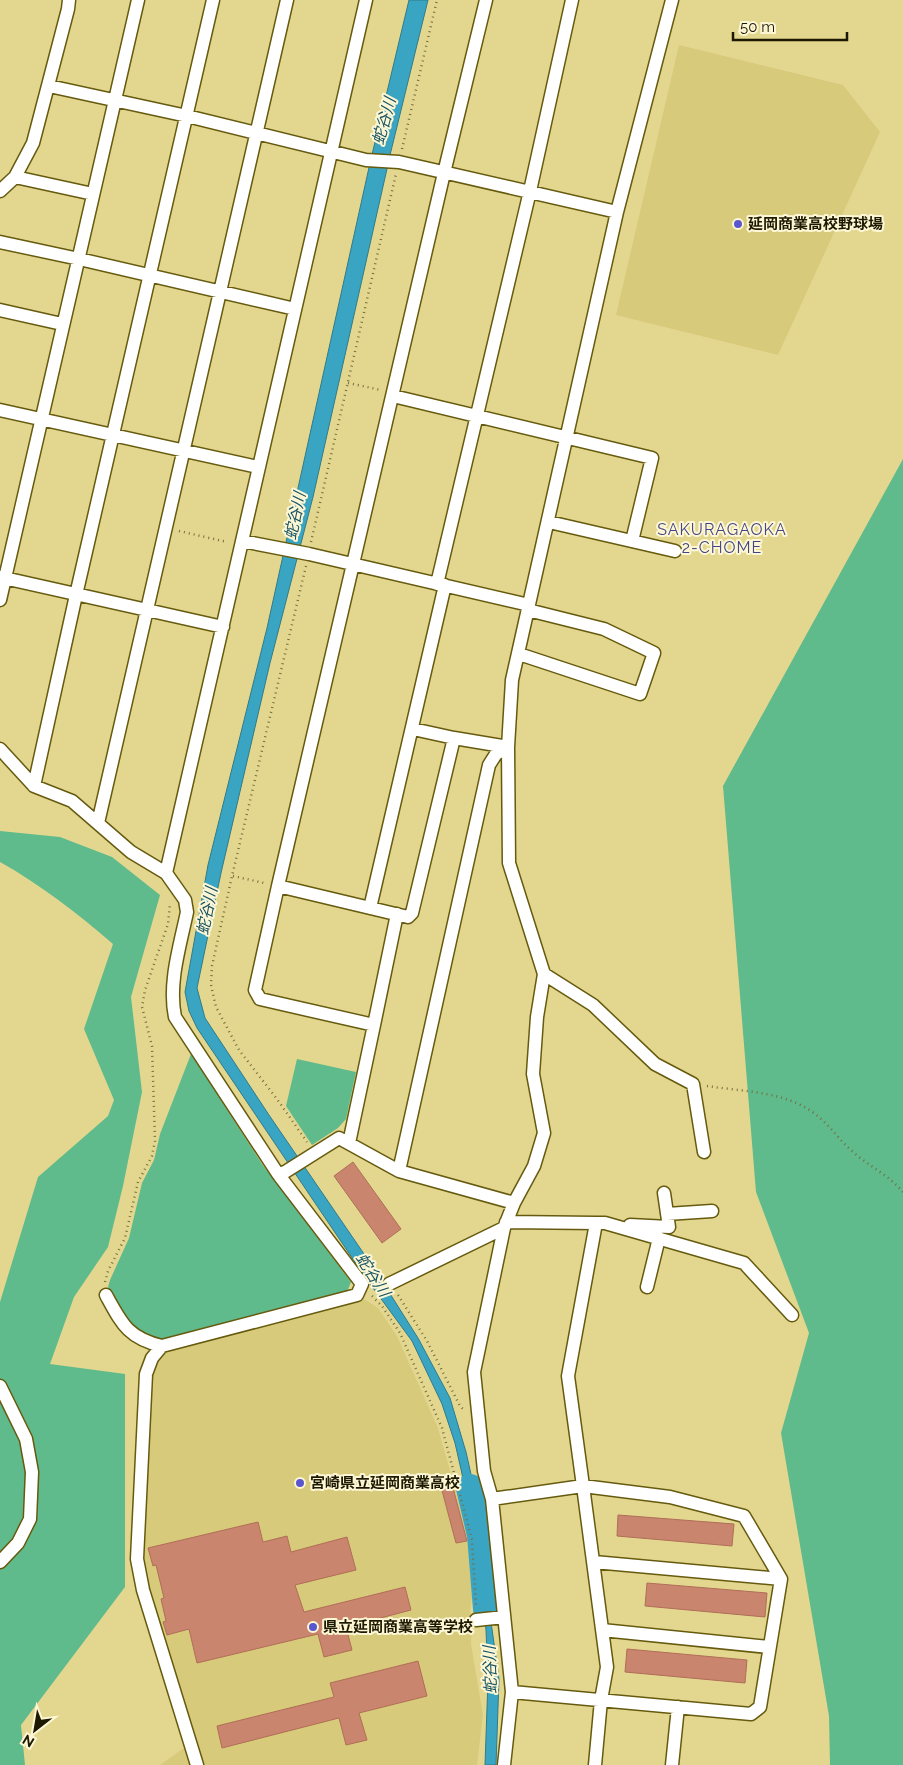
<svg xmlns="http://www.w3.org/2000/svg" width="903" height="1765" font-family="Raleway,'Noto Sans JP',sans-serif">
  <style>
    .built { fill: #d8ca7b }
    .green { fill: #5fba8c }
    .water { fill: #3aa5c2; stroke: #317b88 }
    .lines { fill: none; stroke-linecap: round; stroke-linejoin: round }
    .river { stroke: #3aa5c2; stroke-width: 28 }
    .building { fill: #c9856e; stroke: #b06e57 }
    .minor-casing { stroke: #665a0e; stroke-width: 15 }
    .path { stroke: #766e41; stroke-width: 2.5; stroke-dasharray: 1 4; stroke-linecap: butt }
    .minor { stroke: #fff; stroke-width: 12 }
    .poi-dot { fill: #5a56cd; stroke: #fdf7d5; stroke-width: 2 }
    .labels { text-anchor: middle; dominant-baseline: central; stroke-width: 4; stroke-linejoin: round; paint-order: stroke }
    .poi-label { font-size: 15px; font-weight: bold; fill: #1d1800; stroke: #fdf7d5; text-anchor: start }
    .water-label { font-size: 16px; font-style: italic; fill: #195464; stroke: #fdf7d5 }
    .neighbourhood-label { font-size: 16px; letter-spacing: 1px; fill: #444684; stroke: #fdf7d5 }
  </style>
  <rect width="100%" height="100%" fill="#e3d790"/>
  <path class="built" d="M679,45L843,85L880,132L778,355L616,315Z
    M364,1299L378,1308L397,1336L438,1428L469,1538L472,1597L470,1610L472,1626L471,1644L483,1715L477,1765H202L149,1589L143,1558L152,1376L155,1366L168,1350Z
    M184,1748L190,1765H160Z"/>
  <path class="green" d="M903,459V1765H830L829,1716L781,1433L809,1333L756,1192L723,786Z
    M0,831L60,837L112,857L160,895L131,997L142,1092L123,1186L108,1247L74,1297L50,1364L125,1374V1587L21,1725L25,1765H0V1302L38,1177L108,1116L114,1100L84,1029L113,944C77,913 41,885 0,862Z
    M191,1054L262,1164L351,1282L347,1292L158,1342L134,1329L122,1314L108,1287L110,1280L129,1238L142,1183L154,1160L160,1134Z
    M297,1059L356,1072L346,1119L338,1128L312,1145L286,1106Z"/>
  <path class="water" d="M409,0H428L391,151L313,497L270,663L221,873L197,988L205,1018L269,1115L375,1270L418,1338L450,1398L466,1452L475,1492L484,1572L499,1679L496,1765H485L488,1679L486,1630L478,1544L455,1443L442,1404L412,1341L365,1277L197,1028L189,1011L185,992L208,865L267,628L370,163Z"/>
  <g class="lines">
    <path class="river" d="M470,1488L481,1535L487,1609"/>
  </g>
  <path class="building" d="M353,1162L401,1229L382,1243L334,1176Z
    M451,1480L467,1541L456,1543L440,1483Z
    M618,1515L734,1524L732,1546L617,1536Z
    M258,1522L263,1542L287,1536L291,1552L347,1537L356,1570L295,1585L304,1612L405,1587L411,1610L346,1627L352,1650L324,1657L318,1634L197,1663L189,1629L167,1635L163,1622L166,1621L161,1599L164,1598L156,1565L153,1566L148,1548Z
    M647,1583L767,1593L765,1617L645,1606Z
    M627,1649L747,1660L745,1683L625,1672Z
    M418,1661L427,1696L359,1713L367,1740L346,1745L339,1718L222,1748L217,1726L334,1697L330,1683Z"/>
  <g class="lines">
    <g class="minor-casing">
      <path id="minor" d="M213,0L76,595L34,786L72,801L131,852L166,873L366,0
        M49,86L187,116L366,160L399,162L617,212
        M15,177L93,194
        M0,191L15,177L33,143L68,9L69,0
        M0,242L79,259L295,309
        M0,310L62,324
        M393,396L652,458L632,541
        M0,410L258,467
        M549,522L675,551
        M242,541L309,554L529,605
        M0,577L223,627
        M437,584L530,191L572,0
        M0,600L138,0
        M519,654L640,694L654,653L604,629L528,610
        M413,729L454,738L508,747
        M0,749L34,786
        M98,823L287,0
        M278,886L444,173L486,0
        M370,908L445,585
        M397,914L374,1025L260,999L255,990L278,886L408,917L412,913L454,738
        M544,974L593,1005L655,1064L693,1084L704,1152
        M349,1143L374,1025
        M399,1171L489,765L496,754L508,747
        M278,1174L285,1172L339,1138L399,1171L514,1203
        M667,1214L712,1211
        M506,1222L596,1223L568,1376L583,1486L670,1497L744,1516L781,1579L760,1707L751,1714L512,1692
        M596,1223H605L744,1263L792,1315
        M630,1225L669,1227L664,1193
        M389,1284L504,1228
        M647,1287L659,1238
        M106,1295C122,1324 128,1338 162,1346L357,1295L362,1284L278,1174L175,1017C168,983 180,946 187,912L185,900L166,873
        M162,1346L152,1358L146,1374L137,1559L143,1590L197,1765
        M0,1386L26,1439L32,1472L30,1519L18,1543L0,1562
        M492,1499L583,1486L607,1667L601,1700L595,1765
        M594,1562L781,1579
        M476,1620L504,1617
        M602,1630L768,1647
        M504,1765L512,1692L492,1499L484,1471L474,1372L504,1228L514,1203L534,1166L544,1133L533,1074L537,1017L544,974L509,863L508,747L512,680L617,212L672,0
        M672,1765L678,1707"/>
    </g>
    <path class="path" d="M402,149L437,0
      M348,383L381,390
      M179,531L227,542
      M311,542L396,174
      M306,566L232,876L212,966L211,985L216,1007L239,1050L277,1099L307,1142
      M233,876L264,883
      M707,1086C745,1092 790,1091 820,1118C832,1128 840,1141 852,1151C868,1166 889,1175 903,1192
      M105,1282L108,1271L125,1238L138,1182L152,1156L155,1141L152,1046L142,1007L145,990L168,924L170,903
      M398,1295L427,1341L460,1406L465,1411
      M372,1296L382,1306L400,1333L442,1428L472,1540L476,1606"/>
    <use href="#minor" class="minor"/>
  </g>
  <g class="poi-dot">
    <circle cx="738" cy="224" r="5"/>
    <circle cx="300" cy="1483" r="5"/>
    <circle cx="313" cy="1627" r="5"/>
  </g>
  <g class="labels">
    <g class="poi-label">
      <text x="748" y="224">延岡商業高校野球場</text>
      <text x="310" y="1483">宮崎県立延岡商業高校</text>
      <text x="323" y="1627">県立延岡商業高等学校</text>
    </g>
    <g class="water-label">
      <text transform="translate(384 121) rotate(-75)">蛇谷川</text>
      <text transform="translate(295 516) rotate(-78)">蛇谷川</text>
      <text transform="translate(207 911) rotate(-79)">蛇谷川</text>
      <text transform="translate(373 1275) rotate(57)">蛇谷川</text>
      <text transform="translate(490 1670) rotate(-92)">蛇谷川</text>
    </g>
    <g class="neighbourhood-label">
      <text x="722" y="529">SAKURAGAOKA<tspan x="722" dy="18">2-CHOME</tspan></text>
    </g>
  </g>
  <g transform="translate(35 1730) rotate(211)" stroke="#fdf7d5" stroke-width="4" paint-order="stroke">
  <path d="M0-4L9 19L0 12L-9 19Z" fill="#1d1800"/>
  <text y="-8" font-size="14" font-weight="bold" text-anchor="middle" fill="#1d1800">N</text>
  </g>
  <path d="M733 32v8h114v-8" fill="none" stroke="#1d1800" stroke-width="2.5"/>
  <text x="740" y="32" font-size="15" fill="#1d1800" stroke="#fdf7d5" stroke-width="4" paint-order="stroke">50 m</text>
</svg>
